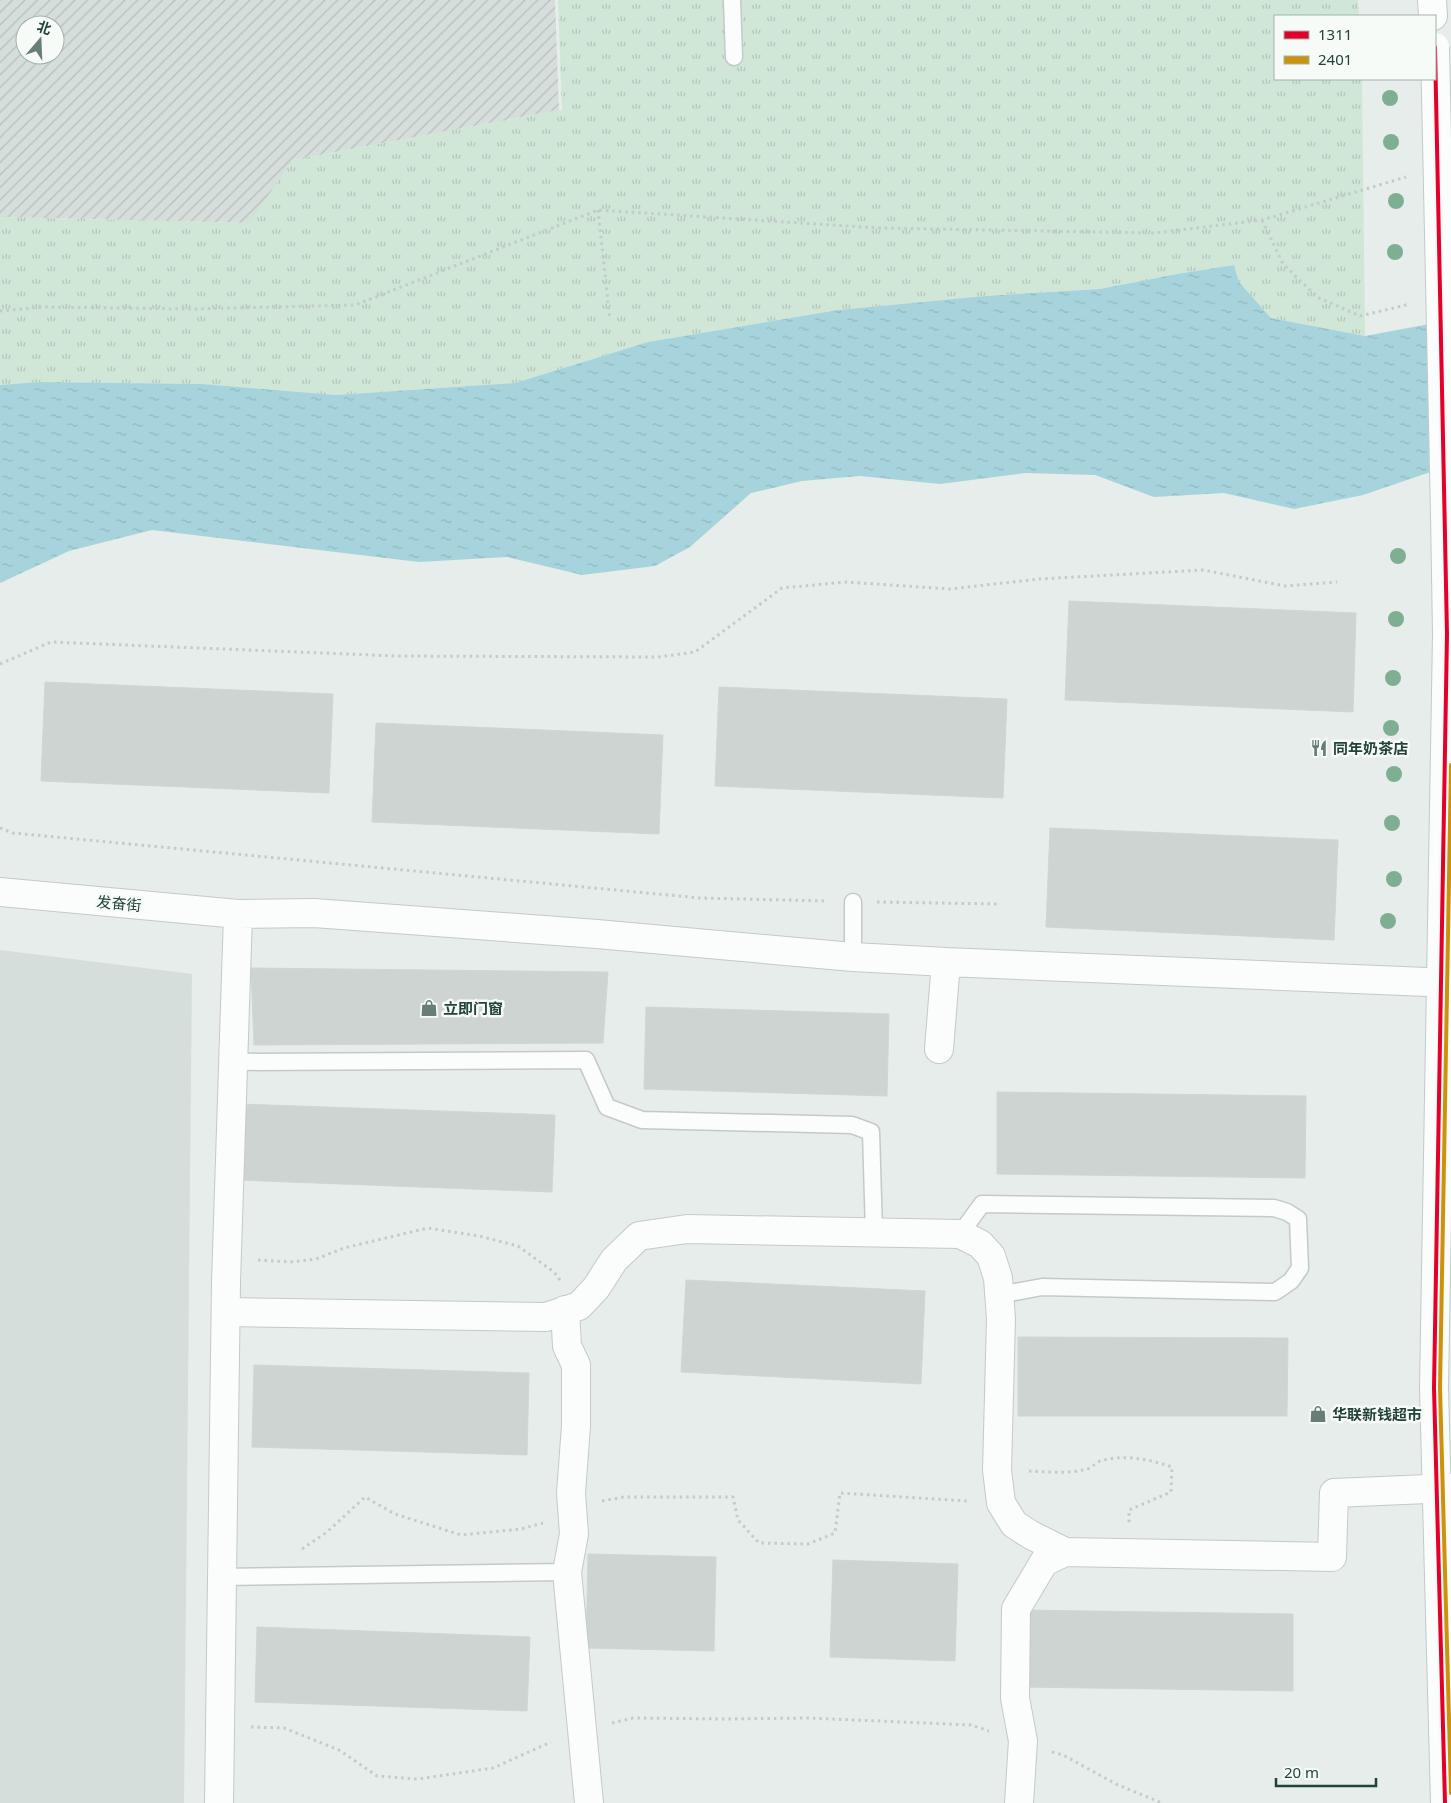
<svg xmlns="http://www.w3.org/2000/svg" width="1451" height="1803" font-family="'Noto Sans','Noto Sans SC',sans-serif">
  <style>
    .built { fill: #d5deda }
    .industrial { fill: url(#industrial-furrows); fill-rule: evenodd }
    .grass { fill: url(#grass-tufts) }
    .water { fill: url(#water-ripples) }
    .building { fill: #ced4d1; stroke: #d0d6d3 }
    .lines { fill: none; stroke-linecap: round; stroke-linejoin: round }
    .lane-casing { stroke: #c4cac7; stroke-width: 19 }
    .street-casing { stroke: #c4cac7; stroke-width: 30 }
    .secondary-casing { stroke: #c2cac7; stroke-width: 30 }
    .path { stroke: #c2ccca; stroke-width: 3; stroke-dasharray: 2.5 4; stroke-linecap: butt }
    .lane { stroke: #fbfcfc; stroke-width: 16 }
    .street { stroke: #fbfcfc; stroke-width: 28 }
    .secondary { stroke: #fbfcfc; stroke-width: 28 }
    .secondary-bridge-casing { stroke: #c2cac7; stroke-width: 30; stroke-linecap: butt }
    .secondary-bridge { stroke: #fbfcfc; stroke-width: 28 }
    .bus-1-casing { stroke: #f6fbf8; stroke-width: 8 }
    .bus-2-casing { stroke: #f6fbf8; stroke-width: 8 }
    .bus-1 { stroke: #e4002b; stroke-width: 4 }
    .bus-2 { stroke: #cc920c; stroke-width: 4 }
    .tree { fill: #7faf93 }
    .labels { text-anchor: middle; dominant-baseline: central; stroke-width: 5; stroke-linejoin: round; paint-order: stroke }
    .poi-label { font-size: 15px; font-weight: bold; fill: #22423a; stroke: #f6fbf8; text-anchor: start }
    .street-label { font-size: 15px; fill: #22423a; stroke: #f6fbf8 }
  </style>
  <defs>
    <pattern id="industrial-furrows" width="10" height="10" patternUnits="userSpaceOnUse" patternTransform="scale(1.25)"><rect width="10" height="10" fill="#d5deda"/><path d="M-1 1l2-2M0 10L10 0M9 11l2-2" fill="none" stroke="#b7c0bc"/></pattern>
    <pattern id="grass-tufts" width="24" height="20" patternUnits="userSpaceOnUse" patternTransform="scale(1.25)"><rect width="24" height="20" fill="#d0e6d7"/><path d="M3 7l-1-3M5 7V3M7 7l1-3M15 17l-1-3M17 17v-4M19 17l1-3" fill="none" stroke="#b2c6b9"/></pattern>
    <pattern id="water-ripples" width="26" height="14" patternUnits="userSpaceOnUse" patternTransform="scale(1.25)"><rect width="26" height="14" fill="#a7d4dc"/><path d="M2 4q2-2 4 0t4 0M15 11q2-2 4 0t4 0" fill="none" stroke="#8fb7be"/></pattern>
  </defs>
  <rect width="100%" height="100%" fill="#e7edea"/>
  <path class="built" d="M0,950L192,974L184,1803H0Z"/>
  <path class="industrial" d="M0,0H555L559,110L293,160L250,223L0,217ZM25,25H55V55H25Z"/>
  <path class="grass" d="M558,0H1358L1359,16H1275V79H1362L1365,336L1271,318L1239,282L1234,265L1177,274L1100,289L985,296L838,310L648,342L515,383L336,395L203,384L39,382L0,385V217L249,223L293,160L559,110L562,111Z"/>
  <path class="water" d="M1234,265L1239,282L1271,318L1365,336L1451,320V465L1363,495L1294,509L1224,493L1154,497L1095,475L1025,473L940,484L860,476L802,481L751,493L690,547L655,566L582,575L507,557L419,562L152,530L69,551L0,583V385L39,382L203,384L336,395L515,383L648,342L838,310L985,296L1100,289L1177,274Z"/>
  <path class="building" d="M1069,601L1356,613L1353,712L1065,700Z
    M45,682L333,694L329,793L41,781Z
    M719,687L1007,699L1003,798L715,786Z
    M376,723L663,735L659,834L372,822Z
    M1050,828L1338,840L1334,940L1046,927Z
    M251,968L608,972L603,1043L254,1045Z
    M646,1007L889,1014L887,1096L644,1089Z
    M997,1092L1306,1096L1305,1178L997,1174Z
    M240,1104L555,1115L552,1192L237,1180Z
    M686,1280L925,1291L921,1384L681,1372Z
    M1018,1337L1288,1338L1287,1416H1018Z
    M254,1365L529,1373L527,1455L252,1447Z
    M588,1554L716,1557L714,1651L586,1648Z
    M833,1560L958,1564L955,1661L830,1657Z
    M1022,1610L1293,1614V1691L1021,1687Z
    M257,1627L530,1637L527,1711L255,1702Z"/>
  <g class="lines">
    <g class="lane-casing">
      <path id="lane" d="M732,0L734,57
        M853,957V902
        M233,1062L586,1060L607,1107L642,1120L852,1125L871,1132L874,1232
        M960,1234L982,1204L1274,1208L1287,1212L1298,1219L1300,1268L1291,1281L1275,1292L1042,1287L999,1295
        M222,1577L567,1572"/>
    </g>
    <g class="street-casing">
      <path id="street" d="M0,892L238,914
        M939,1049L946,962L1451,983
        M565,1310L567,1346L576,1365V1426L571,1493L574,1534L567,1572L589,1803
        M226,1312L546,1317L579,1306L596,1288L614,1260L639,1236L687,1229L960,1234L980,1244L991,1256L998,1278L1001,1319L997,1470L1001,1503L1014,1524L1031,1535L1065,1552L1332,1557L1334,1493L1451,1488
        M219,1803L226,1282L238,914L314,913L597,934L853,957L946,962
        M1019,1803L1023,1741L1015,1698L1016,1609L1044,1562L1065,1552"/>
    </g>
    <g class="secondary-casing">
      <path id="secondary" d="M1432,0L1433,16
        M1445,1803L1434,1388L1447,634L1445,515L1451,514"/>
    </g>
    <path class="path" d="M598,210L610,320
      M1262,220L1283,264L1317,297L1360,316L1410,304
      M0,311L42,307L194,309L355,305L598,210L878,228L1155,233L1262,220L1406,177
      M0,664L51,642L396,656L658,657L695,652L782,588L846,582L950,589L1039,579L1203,570L1285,586L1337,582
      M0,828L13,833L700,898L828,901
      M877,902L999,904
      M258,1260L290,1262L316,1259L344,1248L428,1228L479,1236L518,1246L554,1272L560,1280
      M1029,1471C1048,1472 1069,1474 1087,1469C1092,1468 1095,1463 1100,1461C1125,1454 1148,1459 1172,1467L1171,1492L1129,1510V1523
      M602,1501L624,1497H733L738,1520L759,1543L808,1544L835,1533L840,1493L967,1501L968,1499
      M302,1549L327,1532L365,1497L395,1514L461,1535L521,1529L543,1523
      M612,1723L633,1718L725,1719L808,1718L971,1725L989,1731
      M251,1727L284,1728L339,1750L377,1776L418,1779L493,1768L551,1742
      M1052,1752L1063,1755L1116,1784L1162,1803"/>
    <use href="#lane" class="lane"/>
    <use href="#street" class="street"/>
    <use href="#secondary" class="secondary"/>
    <g class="secondary-bridge-casing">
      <path id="secondary-bridge" d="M1435,47L1445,515"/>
    </g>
    <use href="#secondary-bridge" class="secondary-bridge"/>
    <g class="bus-1-casing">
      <path id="bus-1" d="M1435,47L1447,634L1434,1388L1445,1803"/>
    </g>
    <g class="bus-2-casing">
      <path id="bus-2" d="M1451,765L1440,1388L1451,1793"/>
    </g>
    <use href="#bus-1" class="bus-1"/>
    <use href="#bus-2" class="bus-2"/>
  </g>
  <g class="tree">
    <circle cx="1390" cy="98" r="8"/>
    <circle cx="1391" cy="142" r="8"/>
    <circle cx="1396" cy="201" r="8"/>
    <circle cx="1395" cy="252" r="8"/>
    <circle cx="1398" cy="556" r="8"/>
    <circle cx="1396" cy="619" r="8"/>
    <circle cx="1393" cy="678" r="8"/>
    <circle cx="1391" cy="728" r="8"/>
    <circle cx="1394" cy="774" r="8"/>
    <circle cx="1392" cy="823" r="8"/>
    <circle cx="1394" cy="879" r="8"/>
    <circle cx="1388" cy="921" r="8"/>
  </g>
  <defs>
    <g id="restaurant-bare" transform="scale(1.35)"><path d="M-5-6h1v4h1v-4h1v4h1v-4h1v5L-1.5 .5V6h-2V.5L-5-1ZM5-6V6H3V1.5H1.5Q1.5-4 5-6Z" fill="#677e78" stroke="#f6fbf8" stroke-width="2.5" paint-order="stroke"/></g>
    <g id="shop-bare" transform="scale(1.35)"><path d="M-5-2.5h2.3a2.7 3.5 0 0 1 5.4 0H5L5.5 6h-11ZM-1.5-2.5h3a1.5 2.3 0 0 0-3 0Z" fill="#677e78" stroke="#f6fbf8" stroke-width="2.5" paint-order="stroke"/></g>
  </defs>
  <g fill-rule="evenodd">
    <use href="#restaurant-bare" x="1319" y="748"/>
    <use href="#shop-bare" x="429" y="1008"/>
    <use href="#shop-bare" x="1318" y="1414"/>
  </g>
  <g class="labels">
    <g class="poi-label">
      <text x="1333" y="748">同年奶茶店</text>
      <text x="443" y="1008">立即门窗</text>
      <text x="1332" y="1414">华联新钱超市</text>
    </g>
    <g class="street-label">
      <text transform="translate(119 903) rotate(5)">发奋街</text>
    </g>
  </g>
  <rect x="1274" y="15" width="162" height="65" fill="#f6fbf8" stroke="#a1b1ac"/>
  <rect x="1284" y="31" width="25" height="8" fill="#e4002b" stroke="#a1b1ac"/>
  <text x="1318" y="40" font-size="15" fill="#22423a">1311</text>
  <rect x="1284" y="56" width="25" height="8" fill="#cc920c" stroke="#a1b1ac"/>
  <text x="1318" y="65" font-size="15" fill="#22423a">2401</text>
  <g transform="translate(40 40) rotate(19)"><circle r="24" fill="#f6fbf8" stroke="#a1b1ac"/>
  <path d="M0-4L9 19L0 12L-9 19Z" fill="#677e78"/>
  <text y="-8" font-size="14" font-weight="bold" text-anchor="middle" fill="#22423a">北</text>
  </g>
  <path d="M1276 1778v8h100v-8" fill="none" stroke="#22423a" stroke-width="2.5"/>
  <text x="1284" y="1778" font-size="15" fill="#22423a" stroke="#f6fbf8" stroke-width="4" paint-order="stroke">20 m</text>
</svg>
